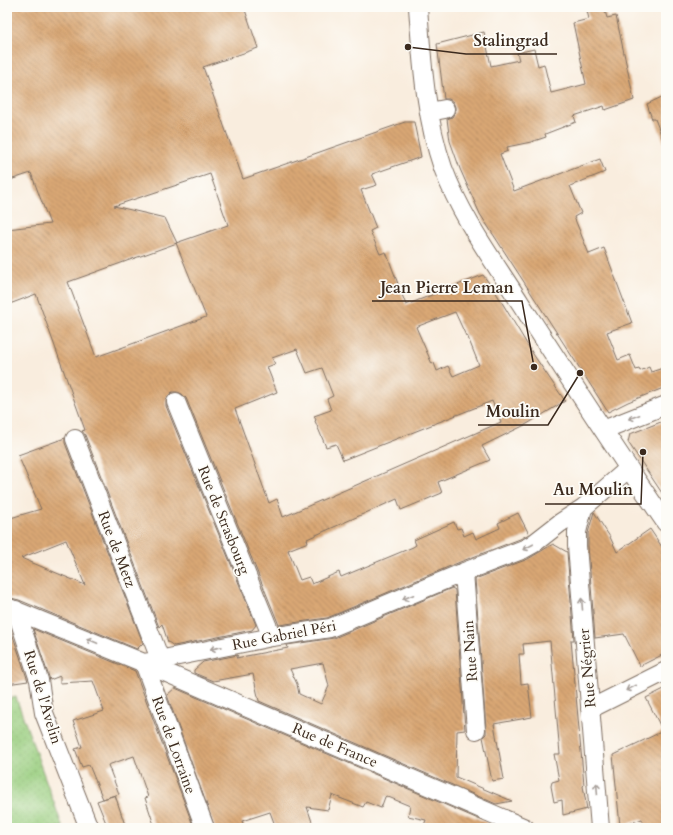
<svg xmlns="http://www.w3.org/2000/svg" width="673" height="835" font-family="Cardo,serif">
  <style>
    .grass { fill: url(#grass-dots); stroke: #6a7c4e }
    .building { fill: url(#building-back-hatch); fill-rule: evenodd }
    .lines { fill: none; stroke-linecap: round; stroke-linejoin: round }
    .minor-casing { stroke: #7e6e61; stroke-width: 20 }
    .minor { stroke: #fff; stroke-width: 18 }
    .oneway { stroke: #a79f9a }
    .labels { text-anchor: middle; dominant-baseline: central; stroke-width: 3.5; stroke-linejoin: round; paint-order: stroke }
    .street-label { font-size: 15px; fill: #3b2a1e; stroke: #fdfcf7 }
    .leader { fill: none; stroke: #3b2a1e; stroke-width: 1.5 }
    .callout-dot { fill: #3b2a1e; stroke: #fdfcf7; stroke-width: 1.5 }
    .callout-label { font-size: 16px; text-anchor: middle; font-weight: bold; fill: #3b2a1e; stroke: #fdfcf7; stroke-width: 3.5; stroke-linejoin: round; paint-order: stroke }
  </style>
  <defs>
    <pattern id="grass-dots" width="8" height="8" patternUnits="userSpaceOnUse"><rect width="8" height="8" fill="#99ce7f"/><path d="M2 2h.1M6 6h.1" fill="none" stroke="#85b16d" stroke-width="1.8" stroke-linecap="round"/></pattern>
    <pattern id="building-back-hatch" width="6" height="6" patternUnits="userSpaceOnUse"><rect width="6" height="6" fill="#d9a775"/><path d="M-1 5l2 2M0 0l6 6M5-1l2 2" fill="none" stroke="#b1885f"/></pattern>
  </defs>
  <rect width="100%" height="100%" fill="#fdfcf7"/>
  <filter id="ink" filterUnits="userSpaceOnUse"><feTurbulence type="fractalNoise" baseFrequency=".025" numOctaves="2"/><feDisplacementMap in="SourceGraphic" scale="8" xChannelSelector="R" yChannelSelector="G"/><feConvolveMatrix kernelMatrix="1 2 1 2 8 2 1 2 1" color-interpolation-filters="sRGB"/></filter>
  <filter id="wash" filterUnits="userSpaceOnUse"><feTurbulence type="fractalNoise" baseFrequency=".012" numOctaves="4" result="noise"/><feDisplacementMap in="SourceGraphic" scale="16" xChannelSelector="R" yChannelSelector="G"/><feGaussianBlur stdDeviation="0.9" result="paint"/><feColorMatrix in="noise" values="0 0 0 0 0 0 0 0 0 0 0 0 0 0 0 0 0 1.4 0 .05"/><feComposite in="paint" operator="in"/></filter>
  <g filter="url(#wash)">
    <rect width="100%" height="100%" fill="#f9edde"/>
    <path class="grass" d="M16,697L63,828H7V699Z"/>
    <g id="blocks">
      <path class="building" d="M7,7H244L258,48L203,67L243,179L405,122H414L421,157L372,174L377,185L361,190L376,228L370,231L380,254L386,252L406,305L483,275L495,291L533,354L565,401L527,424L482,446L490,460L438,482L442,493L401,510L397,499L307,539L308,542L288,550L300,580L309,577L312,584L339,572L341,577L413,547L416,545L414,540L454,522L457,529L461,528L464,536L473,532L476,539L500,528L498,523L518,513L529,534L520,539L460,562L327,618L279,625L186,398L182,394L177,392H172L168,396L166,401V406L256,625L252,630L174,646L168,642L162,624L159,627L85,435L82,431L85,430L36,294L7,305V229L50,224L31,173L7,181ZM210,174L228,225L176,243L206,317L96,357L68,282L177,243L165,218L114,206ZM455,312L466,336L467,335L479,365L453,376L448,366L437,371L434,363L432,364L416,327ZM297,349L307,373L322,368L333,396L327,399L331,410L314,416L316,420L315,421L326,447L336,444L343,460L492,401L501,422L283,517L277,499L269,503L235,409L277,392L267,367L275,364L272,358Z
        M586,7H604L607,18L616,16L634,100L605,110L604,106L574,116L576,122L545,134L546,137L531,142L507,147L508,151L500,154L514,191L600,159L605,172L570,186L581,213L574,217L589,254L604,248L632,323L607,332L618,360L630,355L636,370L639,369L640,371L649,367L651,372L666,367V387L628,402L608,412L480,214L460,169L450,141L447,119L452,117L455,112V107L453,102L449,99H444L437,44L484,32L491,66L519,60L517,53L534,49L538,66L544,64L551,93L567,89L586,84L573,23L589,19Z
        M666,95V145H665L655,119H652L647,104Z
        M666,420V499L628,442L630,434Z
        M65,438V443L143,643L137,649L19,600L7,597V519L41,509L18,455ZM66,540L85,585L21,558Z
        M594,512L610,537L617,552L650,529L666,553V653L640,666L624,634L595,638L588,546V533Z
        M553,544L567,552L574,640H571L573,662L584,785L583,786L587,809L563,815L562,800L554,802L551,786L552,782L559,780L554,754H560L550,641L523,644L524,654H519L521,684L528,683L532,717L494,724L504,779L492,781L483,737L486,734V729L475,579L528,559Z
        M452,588L455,590L465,730L457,731L456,777L512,801L496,804L259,701L253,674L213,681L194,673V670L203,662L238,655L236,658L288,648L287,645L334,638ZM323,663L329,686L321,704L299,694L297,684L290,669Z
        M7,618L28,681L7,684Z
        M33,629L135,671L194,828H155L145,798L148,797L134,756L108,765L119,794L103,799L89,765L82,767L75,749L82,747L73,721L104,711L93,681L60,683V676L50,680Z
        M175,688L499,828H423L426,820L408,816L410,806L386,796L385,797L381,808L366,802L363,807L332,795L328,810L307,807L314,828H276L270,812L242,821L245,828H215L167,695Z
        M666,688V828H646L642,819L620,826L613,755L663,731L646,698Z
        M115,795L126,828H108L97,801Z"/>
    </g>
  </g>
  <g filter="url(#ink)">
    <use href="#blocks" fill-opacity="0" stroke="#7e6e61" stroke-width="1"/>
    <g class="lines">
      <g class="minor-casing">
        <path id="minor" d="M418,7C422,61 425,116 443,168C461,217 493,260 521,304C569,378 616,451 666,523
          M429,112L445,109
          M176,402L272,637
          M603,430L666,405
          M75,439L160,659
          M583,508L577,532V546L600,828
          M464,572L476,730
          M7,607L144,663L272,637L330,628L464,572L524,549L533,544L560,523L583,508L628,469
          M16,610L39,680L44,713L89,828
          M144,663L525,828
          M144,663L205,828
          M590,709L666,671"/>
      </g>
      <use href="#minor" class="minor"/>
    </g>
    <defs><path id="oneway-shaft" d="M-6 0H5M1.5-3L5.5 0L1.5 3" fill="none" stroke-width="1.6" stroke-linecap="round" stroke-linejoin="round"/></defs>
    <g class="oneway">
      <use href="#oneway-shaft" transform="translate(634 417) rotate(159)"/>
      <use href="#oneway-shaft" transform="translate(528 547) rotate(152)"/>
      <use href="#oneway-shaft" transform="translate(408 597) rotate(157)"/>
      <use href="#oneway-shaft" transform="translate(582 604) rotate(-95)"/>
      <use href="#oneway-shaft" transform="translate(92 641) rotate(-157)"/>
      <use href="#oneway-shaft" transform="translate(216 648) rotate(169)"/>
      <use href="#oneway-shaft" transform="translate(631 688) rotate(153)"/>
      <use href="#oneway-shaft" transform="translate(597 789) rotate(-94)"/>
    </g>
  </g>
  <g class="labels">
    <g class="street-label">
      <text transform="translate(224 520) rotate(68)">Rue de Strasbourg</text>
      <text transform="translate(117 549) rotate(69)">Rue de Metz</text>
      <text transform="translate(284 635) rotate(-11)">Rue Gabriel Péri</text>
      <text transform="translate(470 651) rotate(-94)">Rue Nain</text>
      <text transform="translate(587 668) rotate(-95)">Rue Négrier</text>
      <text transform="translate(43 697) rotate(73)">Rue de l'Avelin</text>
      <text transform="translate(174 745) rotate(70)">Rue de Lorraine</text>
      <text transform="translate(335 745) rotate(23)">Rue de France</text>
    </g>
  </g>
  <path class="leader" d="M408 47L466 54H557M534 367L522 301H372M580 373L548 425H478M643 452L641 504H545"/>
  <g class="callout-dot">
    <circle cx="408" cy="47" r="4"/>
    <circle cx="534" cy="367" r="4"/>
    <circle cx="580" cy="373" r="4"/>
    <circle cx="643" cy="452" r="4"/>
  </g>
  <g class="callout-label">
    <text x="511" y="46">Stalingrad</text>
    <text x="447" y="293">Jean Pierre Leman</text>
    <text x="513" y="417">Moulin</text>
    <text x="593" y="495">Au Moulin</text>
  </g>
  <rect width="673" height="835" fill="none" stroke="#fdfcf7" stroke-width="24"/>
</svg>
